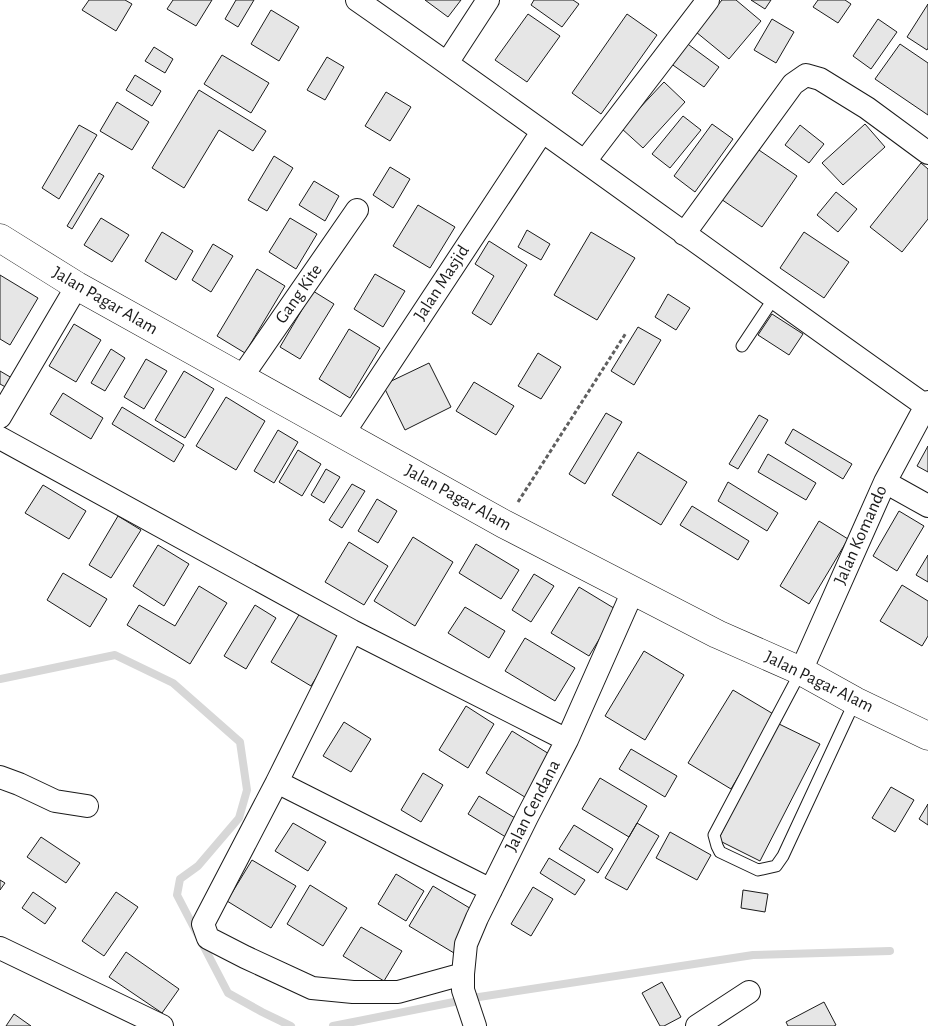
<svg xmlns="http://www.w3.org/2000/svg" width="928" height="1026" font-family="'Alegreya Sans',sans-serif">
  <style>
    .lines { fill: none; stroke-linecap: round; stroke-linejoin: round }
    .stream { stroke: #d7d7d7; stroke-width: 8 }
    .building { fill: #e6e6e6; stroke: #1a1a1a }
    .service-casing { stroke: #1a1a1a; stroke-width: 13 }
    .minor-casing { stroke: #1a1a1a; stroke-width: 24 }
    .tertiary-casing { stroke: #1a1a1a; stroke-width: 29 }
    .path { stroke: #5f5f5f; stroke-width: 3; stroke-dasharray: 4 2.5; stroke-linecap: butt }
    .service { stroke: #fff; stroke-width: 11 }
    .minor { stroke: #fff; stroke-width: 22 }
    .tertiary { stroke: #fff; stroke-width: 28 }
    .labels { text-anchor: middle; dominant-baseline: central; stroke-width: 4; stroke-linejoin: round; paint-order: stroke }
    .street-label { font-size: 18px; fill: #1a1a1a; stroke: #fff }
  </style>
  <rect width="100%" height="100%" fill="#fff"/>
  <g class="lines">
    <path class="stream" d="M0,679L115,655L173,683L240,742L247,790L239,818L198,866L180,879L177,895L228,993L262,1012L291,1026
      M333,1026L479,997L753,955L890,951"/>
  </g>
  <path class="building" d="M89,0H125L132,4L116,31L82,10Z
    M173,0H212L196,26L167,9Z
    M236,0H254L238,27L225,19Z
    M425,0H461L448,17Z
    M534,0H573L579,4L562,27L531,5Z
    M722,0H736L761,21L729,59L696,32Z
    M751,0H771L765,9Z
    M818,0H845L851,4L838,23L813,7Z
    M928,4V48L927,50L907,37Z
    M271,10L299,27L279,61L251,44Z
    M528,14L560,36L527,82L495,60Z
    M627,14L657,35L601,114L572,93Z
    M772,19L794,32L776,63L754,50Z
    M878,19L897,32L871,69L853,56Z
    M685,42L719,67L704,87L670,63Z
    M900,44L928,63V115L875,79Z
    M154,47L173,59L165,73L145,61Z
    M222,55L269,83L251,113L204,84Z
    M327,57L344,67L325,100L307,90Z
    M135,75L161,91L152,106L126,90Z
    M664,82L685,102L643,148L621,128Z
    M199,90L266,131L253,151L219,130L184,188L152,168Z
    M386,92L411,107L390,141L365,126Z
    M117,102L149,122L132,150L100,131Z
    M683,116L701,130L670,168L652,154Z
    M712,124L733,139L695,192L674,176Z
    M865,124L885,147L843,185L822,163Z
    M79,125L97,135L59,199L42,188Z
    M800,125L824,144L809,163L785,145Z
    M753,146L797,176L762,227L718,197Z
    M274,156L293,168L267,211L248,200Z
    M921,163L928,169V219L902,252L870,227Z
    M390,167L410,179L393,208L373,195Z
    M99,173L104,176L72,229L67,226Z
    M314,181L339,196L325,221L299,205Z
    M836,192L857,209L838,232L817,215Z
    M418,205L455,227L430,268L393,246Z
    M101,218L129,235L112,262L84,245Z
    M290,218L317,234L296,269L269,252Z
    M527,230L550,244L541,260L518,247Z
    M162,232L193,251L176,280L145,261Z
    M591,232L635,258L597,320L554,295Z
    M804,232L849,262L824,298L780,268Z
    M489,241L527,265L491,325L472,313L494,276L475,264Z
    M213,244L233,256L211,292L192,280Z
    M257,269L285,286L245,353L217,336Z
    M375,274L405,291L383,327L354,309Z
    M0,275L38,298L10,345L0,339Z
    M313,291L334,304L300,359L280,347Z
    M668,294L690,308L676,330L655,317Z
    M772,314L803,334L789,355L758,335Z
    M74,324L101,340L76,382L49,366Z
    M638,327L661,340L634,385L611,371Z
    M349,329L380,348L350,398L319,379Z
    M111,349L125,358L105,391L91,383Z
    M538,353L561,367L541,399L518,386Z
    M146,359L167,371L144,409L124,397Z
    M429,363L451,407L405,430L383,385Z
    M0,371L17,381L11,390L0,384Z
    M184,371L214,389L185,438L155,420Z
    M474,382L514,406L496,435L456,411Z
    M63,393L103,418L91,439L50,414Z
    M226,397L265,421L236,470L196,446Z
    M122,407L184,445L174,462L112,424Z
    M606,413L622,422L585,484L569,474Z
    M759,415L768,420L738,469L729,464Z
    M793,429L852,464L843,479L785,443Z
    M278,430L298,442L274,483L254,471Z
    M928,446V472L917,466Z
    M298,450L321,464L302,496L279,482Z
    M638,452L687,482L661,525L612,495Z
    M768,454L816,483L806,500L758,472Z
    M326,469L340,477L324,503L311,495Z
    M728,482L778,513L767,531L718,501Z
    M352,484L365,491L342,528L329,520Z
    M43,485L86,511L69,539L25,513Z
    M377,499L397,511L378,543L358,531Z
    M692,506L749,541L738,560L680,525Z
    M899,511L924,526L897,571L873,556Z
    M118,516L141,530L111,578L89,565Z
    M819,521L848,539L809,604L780,586Z
    M413,537L453,562L415,626L374,601Z
    M349,542L388,566L364,605L325,582Z
    M476,544L519,570L501,599L459,573Z
    M158,545L189,564L164,606L133,586Z
    M928,555V582L916,575Z
    M63,573L107,599L90,627L47,600Z
    M534,574L554,586L531,622L512,610Z
    M902,585L928,601V636L922,646L880,621Z
    M199,586L227,603L190,664L127,625L139,605L175,626Z
    M579,587L617,610L589,656L551,633Z
    M255,605L276,618L246,669L224,656Z
    M465,607L505,631L489,658L448,633Z
    M300,613L341,638L311,686L271,662Z
    M525,638L575,668L555,701L505,671Z
    M644,651L684,675L645,740L605,716Z
    M733,690L775,715L731,789L688,763Z
    M466,706L494,724L468,768L439,750Z
    M344,722L371,739L351,772L323,756Z
    M777,723L820,744L760,861L718,840Z
    M512,731L554,757L528,799L486,773Z
    M631,749L677,776L665,797L619,769Z
    M423,773L443,785L421,822L401,810Z
    M600,778L647,806L629,837L582,809Z
    M891,787L914,800L895,832L872,818Z
    M479,796L520,821L509,839L468,814Z
    M928,804V825L919,819Z
    M293,823L326,842L308,871L275,851Z
    M637,823L659,836L627,890L605,878Z
    M574,825L613,849L598,873L559,849Z
    M670,832L711,855L697,880L656,858Z
    M41,837L80,863L66,883L27,857Z
    M549,858L585,880L575,895L540,873Z
    M252,860L296,886L271,928L227,901Z
    M396,874L424,891L406,921L378,904Z
    M0,880L5,883L0,890Z
    M310,885L347,908L323,946L287,924Z
    M433,886L478,913L454,953L409,926Z
    M533,887L553,899L531,936L511,924Z
    M743,890L768,894L765,912L741,908Z
    M33,892L56,908L45,924L22,908Z
    M116,892L138,907L104,956L82,941Z
    M361,927L402,951L384,981L343,956Z
    M126,952L179,989L162,1013L109,977Z
    M662,982L681,1017L664,1026H660L642,993Z
    M824,1002L836,1025L834,1026H788L786,1022Z
    M14,1014L31,1026H6Z"/>
  <g class="lines">
    <g class="service-casing">
      <path id="service" d="M742,346L774,298
        M801,671L714,835L717,846L720,852L758,870L776,866L783,856L855,701"/>
    </g>
    <g class="minor-casing">
      <path id="minor" d="M357,0C548,133 736,272 926,406
        M447,63L488,0
        M585,161L708,0
        M684,234L793,84L806,75L820,79L867,108L928,153
        M241,378L357,210
        M0,417L77,286
        M343,434L542,132
        M0,438L352,631L567,740
        M885,482L928,506
        M352,631L277,782L491,890
        M801,671L885,482L928,402
        M0,777L19,784L55,801L87,806
        M277,782L203,924L208,938L245,957L312,988L353,992H398L463,974
        M0,948L162,1026
        M475,1026L463,990V974L466,944L477,918L527,817L567,740L633,591
        M697,1026L749,992"/>
    </g>
    <g class="tertiary-casing">
      <path id="tertiary" d="M0,238L77,286L504,524L717,634L801,671L855,701L928,736"/>
    </g>
    <path class="path" d="M518,502L626,333"/>
    <use href="#service" class="service"/>
    <use href="#minor" class="minor"/>
    <use href="#tertiary" class="tertiary"/>
  </g>
  <g class="labels">
    <g class="street-label">
      <text transform="translate(442 283) rotate(-57)">Jalan Masjid</text>
      <text transform="translate(299 294) rotate(-55)">Gang Kite</text>
      <text transform="translate(105 301) rotate(30)">Jalan Pagar Alam</text>
      <text transform="translate(458 498) rotate(29)">Jalan Pagar Alam</text>
      <text transform="translate(861 535) rotate(-66)">Jalan Komando</text>
      <text transform="translate(819 682) rotate(26)">Jalan Pagar Alam</text>
      <text transform="translate(533 806) rotate(-63)">Jalan Cendana</text>
    </g>
  </g>
</svg>
